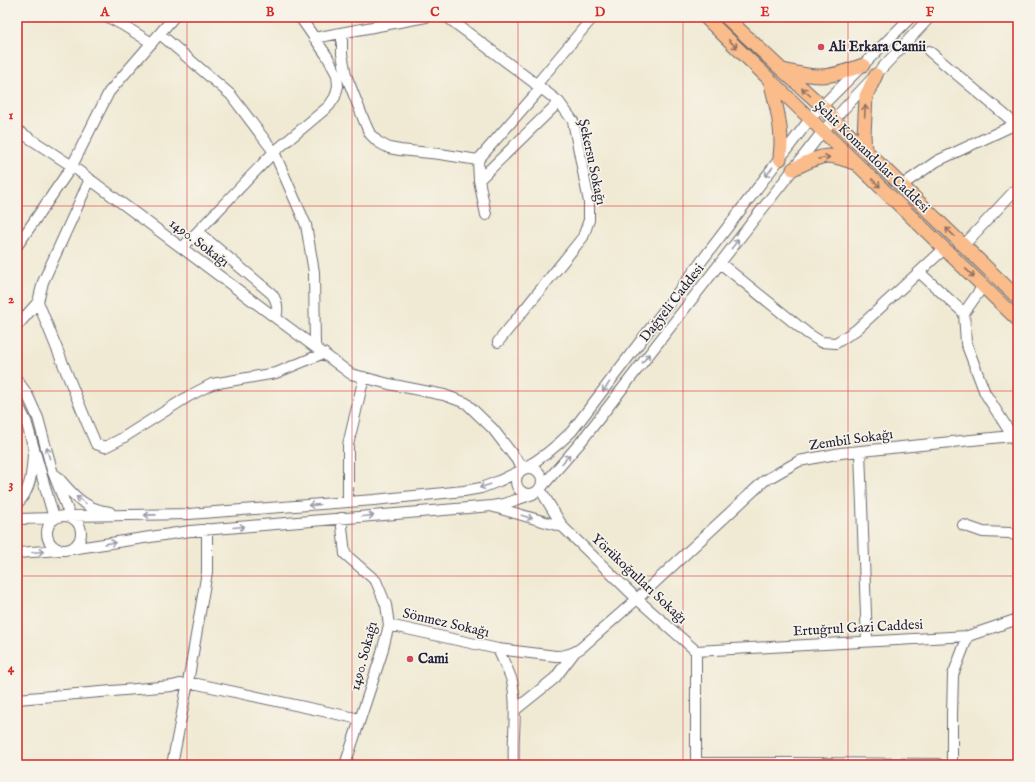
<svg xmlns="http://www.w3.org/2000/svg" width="1035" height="782" font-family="'IM FELL English',serif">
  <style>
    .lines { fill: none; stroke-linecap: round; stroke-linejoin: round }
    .minor-casing { stroke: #6a6871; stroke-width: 12 }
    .major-casing { stroke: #6a6871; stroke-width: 15 }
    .minor { stroke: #fff; stroke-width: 10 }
    .major { stroke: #f9bc8a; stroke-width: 13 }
    .oneway { stroke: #8e6f62 }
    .oneway2 { stroke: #9c9ca7 }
    .grid { fill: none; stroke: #d62828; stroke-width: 1; stroke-opacity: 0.55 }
    .poi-dot { fill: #d1495b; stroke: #f7f3e8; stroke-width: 1.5 }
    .labels { text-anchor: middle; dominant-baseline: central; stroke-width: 3.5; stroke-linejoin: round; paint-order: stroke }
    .poi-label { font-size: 14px; font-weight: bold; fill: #22223b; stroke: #f7f3e8; text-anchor: start }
    .street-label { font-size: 14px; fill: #22223b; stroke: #f7f3e8 }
    .neatline { fill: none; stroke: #d62828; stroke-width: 1.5 }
    .grid-label { font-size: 13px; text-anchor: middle; font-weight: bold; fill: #d62828 }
  </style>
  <rect width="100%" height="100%" fill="#f7f3e8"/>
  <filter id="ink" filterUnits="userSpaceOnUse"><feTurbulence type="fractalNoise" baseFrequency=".025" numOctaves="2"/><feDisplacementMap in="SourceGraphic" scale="8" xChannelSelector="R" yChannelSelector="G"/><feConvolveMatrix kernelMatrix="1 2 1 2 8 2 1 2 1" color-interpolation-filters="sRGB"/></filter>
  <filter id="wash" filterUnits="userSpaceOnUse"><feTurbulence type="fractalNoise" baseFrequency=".012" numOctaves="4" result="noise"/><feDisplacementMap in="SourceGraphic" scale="16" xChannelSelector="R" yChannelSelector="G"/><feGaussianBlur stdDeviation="0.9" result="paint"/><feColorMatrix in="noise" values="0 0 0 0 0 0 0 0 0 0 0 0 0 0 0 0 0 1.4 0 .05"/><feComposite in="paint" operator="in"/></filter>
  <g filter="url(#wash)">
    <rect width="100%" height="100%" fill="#f0ead4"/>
  </g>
  <g filter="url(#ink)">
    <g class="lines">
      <g class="minor-casing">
        <path id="minor" d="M108,17L121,24L152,43
          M300,17L327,56L337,75L338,86L335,97L329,106L274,152L306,225L314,272L315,346
          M447,17L541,88L478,160L479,180L486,215
          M342,33V54L346,75L365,123L370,134L378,142L389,148L400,150L440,154L478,160
          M160,34L231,95L274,152L182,248
          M314,38L426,17
          M929,51L1018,126
          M536,85L593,17
          M17,130L72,166L351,374L389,384L444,395L466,403L493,429L516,459L524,468C543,458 557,446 572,431L810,119L822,106L911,17
          M479,180L559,102
          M902,185L937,161L1016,124
          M198,232L272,294C277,301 279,308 276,317
          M964,245L1018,187
          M17,246L72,166L109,92L174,17
          M720,263L807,333L821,342L836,343L856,330L944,249
          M919,272L964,313
          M983,286L964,313L966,343L985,393L1018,445
          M38,302L87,423L96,444L105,447L121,439L189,396L212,384L276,373L324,353
          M17,326L38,302L43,282L90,179
          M498,342L583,237L589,220V202L573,121L559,102L541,88
          M17,380L27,394L38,418L52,470L70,516L189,514L374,500L464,491L481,488L499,481L520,471
          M17,403L26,421L54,518L17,519
          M860,451L867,641
          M516 481a13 13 0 1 1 26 0a13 13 0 1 1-26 0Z
          M57,476C68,489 80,504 97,509C101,511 106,511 110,512
          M348,502V445L364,377
          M17,504C31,490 32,473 33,454
          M494,507L563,527
          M47 533a17 17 0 1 1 34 0a17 17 0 1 1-34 0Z
          M341,518L345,554L376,581L386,605L389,625L381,656L345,765
          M963,525L983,532L1010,533L1018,537
          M207,529V572L188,682L360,719
          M71,549L190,531L492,506L504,504L533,494
          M17,553L60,550
          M389,625L498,649L556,656C566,656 573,654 581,648L637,599L764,481L799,461L841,453L1012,436
          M498,649C502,659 509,671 512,681C518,709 512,737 514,765
          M696,651L637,599L563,527L540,489L580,443L823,131L930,17
          M696,651L968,636L1012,621L1018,620
          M696,651V765
          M17,699L172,686L188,682
          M515,710L555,678L574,653
          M696,763H793L938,764
          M172,765L188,682
          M952,765V715L953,675L968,636"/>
      </g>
      <g class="major-casing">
        <path id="major" d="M705,17L1018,320
          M726,17L781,69L822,106L834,120L865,150L1018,298
          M783,70C795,73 808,76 820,76C835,76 849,70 863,65
          M770,80C775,101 781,122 781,143C781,148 780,153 780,159
          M865,150L864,135L866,96L876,75
          M793,169C804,164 817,156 829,156C838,157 846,160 854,163"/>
      </g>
      <use href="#minor" class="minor"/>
      <use href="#major" class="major"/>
    </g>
    <defs><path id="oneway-shaft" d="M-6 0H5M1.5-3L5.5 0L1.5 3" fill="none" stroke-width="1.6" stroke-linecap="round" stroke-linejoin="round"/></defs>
    <g class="oneway">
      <use href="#oneway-shaft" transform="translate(733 44) rotate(44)"/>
      <use href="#oneway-shaft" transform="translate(806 92) rotate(-138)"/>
      <use href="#oneway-shaft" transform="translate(865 111) rotate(-87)"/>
      <use href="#oneway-shaft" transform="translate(824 158) rotate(-9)"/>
      <use href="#oneway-shaft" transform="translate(876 183) rotate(44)"/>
      <use href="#oneway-shaft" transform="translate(950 232) rotate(-136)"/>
      <use href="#oneway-shaft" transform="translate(970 273) rotate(43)"/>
    </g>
    <g class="oneway2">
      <use href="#oneway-shaft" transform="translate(769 172) rotate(127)"/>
      <use href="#oneway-shaft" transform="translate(735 244) rotate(-52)"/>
      <use href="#oneway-shaft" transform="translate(646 358) rotate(-52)"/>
      <use href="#oneway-shaft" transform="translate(606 387) rotate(127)"/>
      <use href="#oneway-shaft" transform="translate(48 453) rotate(-106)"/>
      <use href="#oneway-shaft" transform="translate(566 459) rotate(-49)"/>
      <use href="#oneway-shaft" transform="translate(485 486) rotate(162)"/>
      <use href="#oneway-shaft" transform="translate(81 500) rotate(-145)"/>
      <use href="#oneway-shaft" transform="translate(314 505) rotate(176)"/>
      <use href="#oneway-shaft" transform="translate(150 515) rotate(179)"/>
      <use href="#oneway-shaft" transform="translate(368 516) rotate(-5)"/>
      <use href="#oneway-shaft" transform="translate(527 517) rotate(17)"/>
      <use href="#oneway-shaft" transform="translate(239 527) rotate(-5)"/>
      <use href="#oneway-shaft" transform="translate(110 543) rotate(-9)"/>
      <use href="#oneway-shaft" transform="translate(38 552) rotate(-5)"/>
    </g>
  </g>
  <path class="grid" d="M187,17V765M352,17V765M518,17V765M683,17V765M848,17V765M17,206H1018M17,391H1018M17,576H1018"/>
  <g class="poi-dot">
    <circle cx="821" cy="47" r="4"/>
    <circle cx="410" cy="659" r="4"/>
  </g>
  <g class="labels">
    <g class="poi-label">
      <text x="829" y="47">Ali Erkara Camii</text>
      <text x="418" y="659">Cami</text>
    </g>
    <g class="street-label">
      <text transform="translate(872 157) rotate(44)">Şehit Komandolar Caddesi</text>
      <text transform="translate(592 162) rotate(78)">Şekersu Sokağı</text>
      <text transform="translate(199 243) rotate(37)">1490. Sokağı</text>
      <text transform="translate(672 303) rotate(-52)">Dağyeli Caddesi</text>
      <text transform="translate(851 440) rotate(-8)">Zembil Sokağı</text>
      <text transform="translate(639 579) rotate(43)">Yörükoğulları Sokağı</text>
      <text transform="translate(446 623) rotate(13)">Sönmez Sokağı</text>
      <text transform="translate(858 628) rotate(-3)">Ertuğrul Gazi Caddesi</text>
      <text transform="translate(364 656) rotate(-75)">1490. Sokağı</text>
    </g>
  </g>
  <rect width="1035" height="782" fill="none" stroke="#f7f3e8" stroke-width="44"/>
  <rect x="22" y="22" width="991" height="738" class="neatline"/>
  <g class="grid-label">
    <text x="105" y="16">A</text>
    <text x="270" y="16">B</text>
    <text x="435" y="16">C</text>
    <text x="600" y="16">D</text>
    <text x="765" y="16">E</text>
    <text x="930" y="16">F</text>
    <text x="11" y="119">1</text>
    <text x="11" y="303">2</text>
    <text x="11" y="488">3</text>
    <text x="11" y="672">4</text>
  </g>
</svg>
